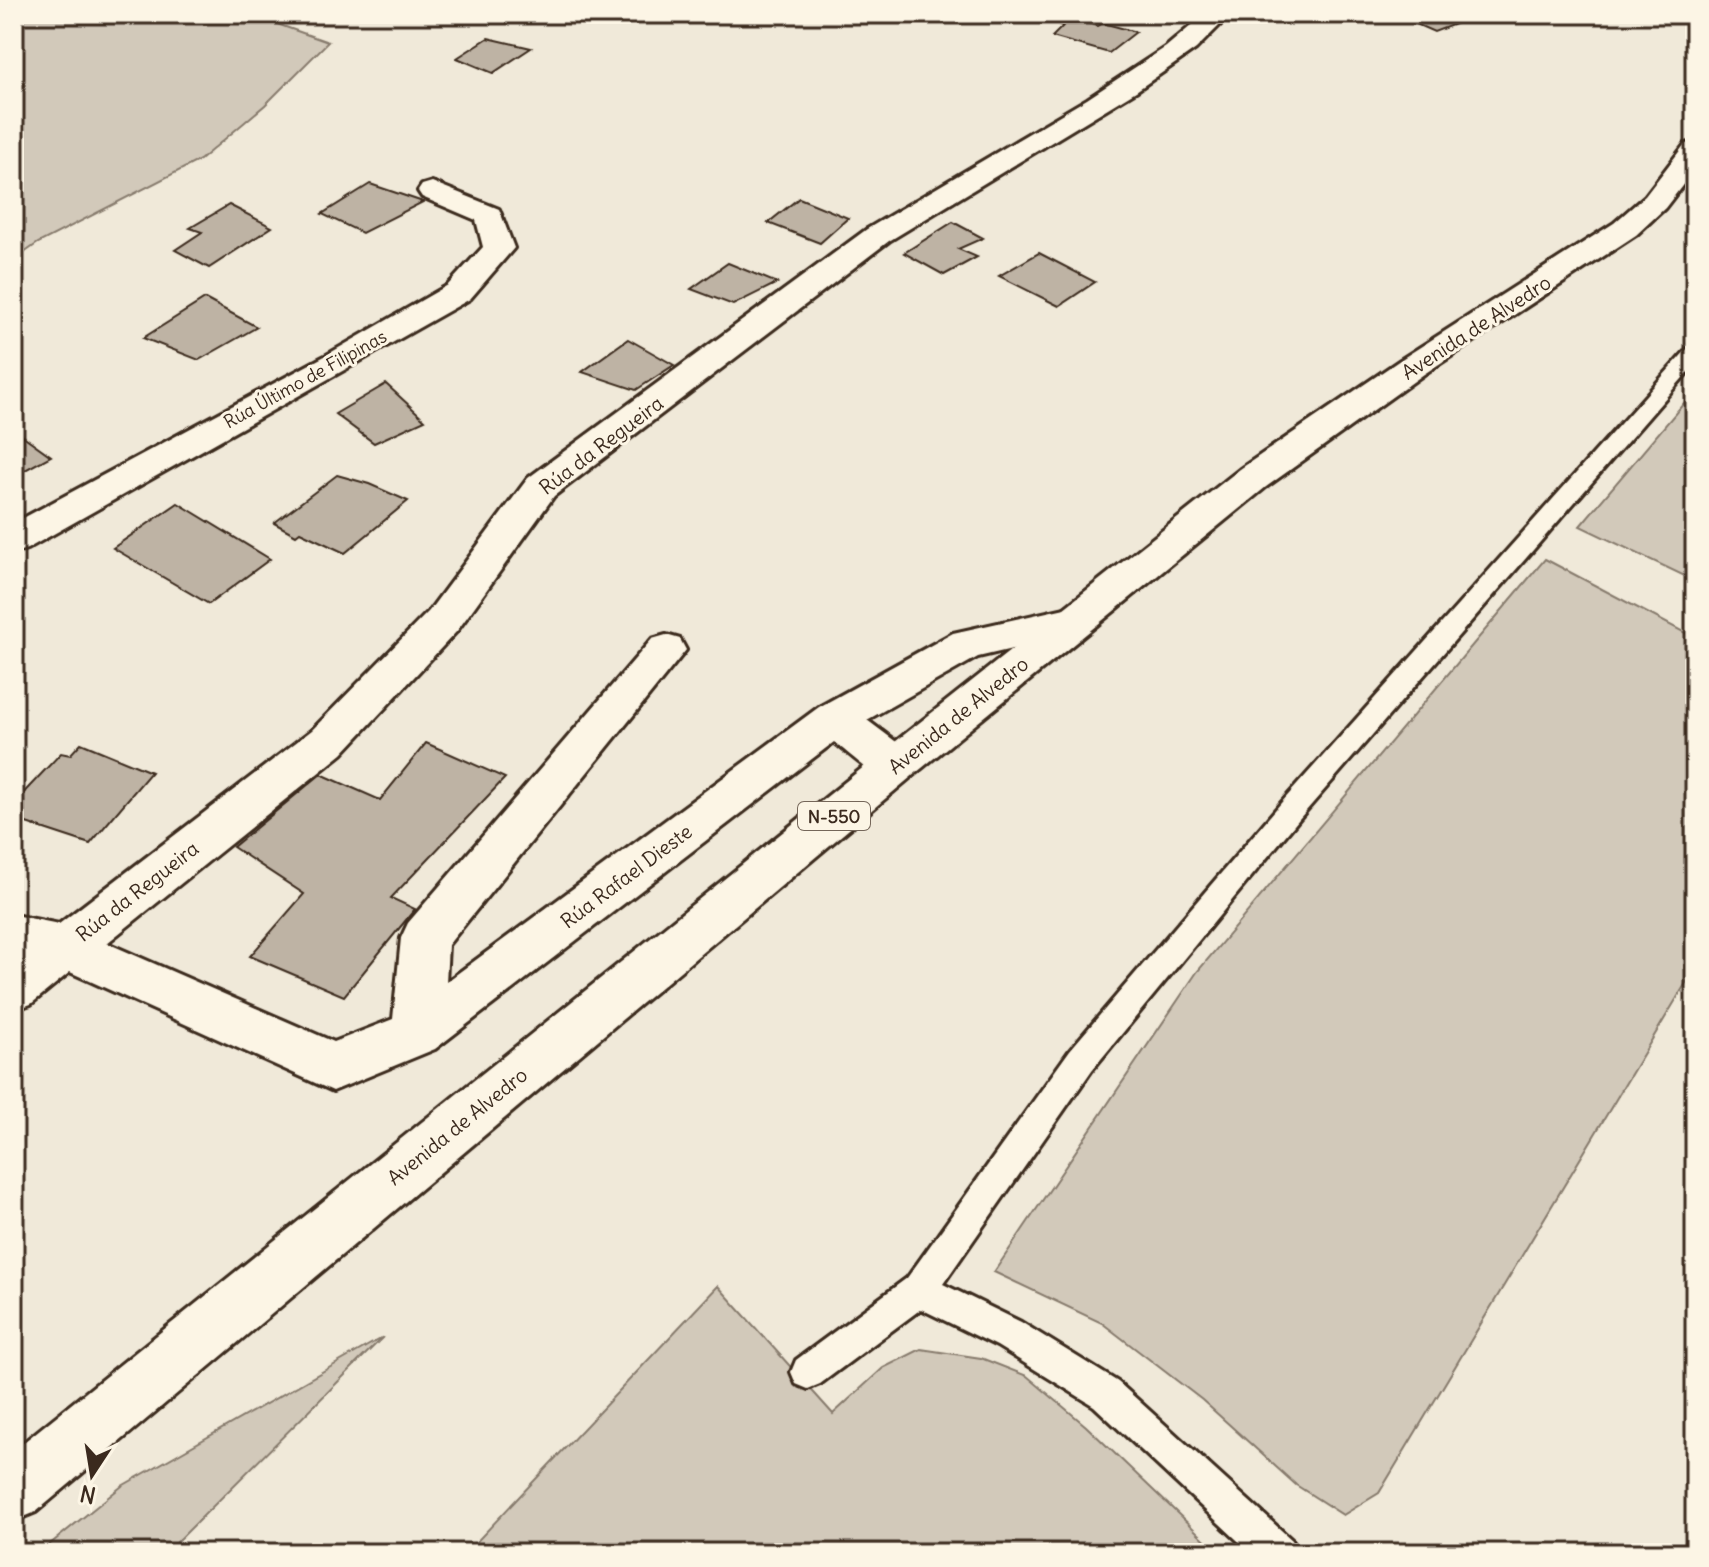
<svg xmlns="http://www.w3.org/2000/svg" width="1709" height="1567" font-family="Delius,sans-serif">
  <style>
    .green { fill: #d2c9ba; stroke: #867a6c; stroke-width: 2 }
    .building { fill: #beb3a4; stroke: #3b2a1e; stroke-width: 2 }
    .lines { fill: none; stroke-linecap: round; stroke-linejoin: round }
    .lane-casing { stroke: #3b2a1e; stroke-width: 6 }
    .street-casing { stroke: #3b2a1e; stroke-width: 6 }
    .highway-casing { stroke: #3b2a1e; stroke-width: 6 }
    .lane { fill: #fcf5e5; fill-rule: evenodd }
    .street { fill: #fcf5e5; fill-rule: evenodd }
    .highway { fill: #fcf5e5; fill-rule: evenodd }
    .labels { text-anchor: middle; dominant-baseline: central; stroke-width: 6; stroke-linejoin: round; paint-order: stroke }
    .far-street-label { font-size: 18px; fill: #3b2a1e; stroke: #fcf5e5 }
    .shield { fill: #fcf5e5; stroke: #75675a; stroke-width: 2 }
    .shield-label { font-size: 18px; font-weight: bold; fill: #3b2a1e }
    .street-label { font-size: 20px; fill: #3b2a1e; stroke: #fcf5e5 }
  </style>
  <rect width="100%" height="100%" fill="#f0e9d9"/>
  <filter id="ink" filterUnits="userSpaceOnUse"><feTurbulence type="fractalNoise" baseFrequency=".0125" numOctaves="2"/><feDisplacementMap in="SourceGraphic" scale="16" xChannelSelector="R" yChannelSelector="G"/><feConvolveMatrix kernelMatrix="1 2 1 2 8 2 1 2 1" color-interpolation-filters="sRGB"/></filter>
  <g filter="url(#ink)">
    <path class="green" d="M14,14H249L328,42L265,105L200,160L38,243L14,260Z
      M1695,390V581L1580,526Z
      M1545,559L1695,638V968L1379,1493L1343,1515L1296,1485L1202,1400L1102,1323L994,1272L1197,972Z
      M718,1286L833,1414L883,1368L921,1349L981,1358L1027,1376L1086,1426L1219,1553H466Z
      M383,1337L166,1553H39L122,1486Z"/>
    <path class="building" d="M1071,14H1082L1076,20L1098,26L1103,23L1136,32L1109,53L1052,37L1063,26L1057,24Z
      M1407,14H1462L1471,18L1434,32L1400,17Z
      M488,38L531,48L493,73L457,58Z
      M370,184L423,202L362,233L322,214Z
      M799,198L848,218L820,243L768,223Z
      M229,205L272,227L209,268L175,250L202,232L190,228Z
      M953,222L983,238L958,249L977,257L944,275L904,253Z
      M1039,253L1095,282L1059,306L999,276Z
      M728,263L777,283L733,305L691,289Z
      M205,299L257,327L199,360L143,338Z
      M628,339L674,365L636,390L582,372Z
      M386,384L425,420L374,443L335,414Z
      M19,433L51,456L14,476V435Z
      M337,475L369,484L408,501L345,553L300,532L296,535L274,523Z
      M178,503L270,559L209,604L113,548Z
      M81,743L151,772L90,844L14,819V803L61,753L70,755Z
      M426,743L505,778L391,898L415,909L344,996L250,956L304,894L233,847L321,774L380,800Z"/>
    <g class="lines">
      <g class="lane-casing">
        <path id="lane" d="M1695,346V364L1299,819L1092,1070L943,1284L1021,1322L1118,1382L1292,1540L1298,1553H1251L1094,1406L997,1346L921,1309L820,1384L808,1389L796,1384L791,1372L796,1360L907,1278L1070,1050L1281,803L1688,348Z"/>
      </g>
      <g class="street-casing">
        <path id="street" d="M1205,14H1231L1196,49L1136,91L889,241L554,496L457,631L342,754L107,943L334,1042L393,1019L401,938L408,923L652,639L666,635L680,639L686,650L448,945L446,982L819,707L953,633L1074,606L1088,611L1094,621L1088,631L978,657L867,720L911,753L918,765L911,777C881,788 858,760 834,742L435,1049L333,1091L70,972L31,1004L14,1010V915L59,924L312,730L429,611L528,478L867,229L1087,99L1166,47Z
          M432,182L499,209L514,248L470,299L27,549L14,553V523L323,357L448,285L483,247L476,220L422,197L418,191L422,185Z"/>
      </g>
      <g class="highway-casing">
        <path id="highway" d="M1695,142V169L1665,208L1636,235L1424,374L1266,487L911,777L36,1512L14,1521V1450L881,753L1240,469L1400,360L1614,223L1645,196L1685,144Z"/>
      </g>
      <use href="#lane" class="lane"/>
      <use href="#street" class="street"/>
      <use href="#highway" class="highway"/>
    </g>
  </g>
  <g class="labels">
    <g class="far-street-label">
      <text transform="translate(305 379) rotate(-29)">Rúa Último de Filipinas</text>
    </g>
    <rect class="shield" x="798" y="802" width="72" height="28" rx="6"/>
    <g class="shield-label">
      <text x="834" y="816">N-550</text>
    </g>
    <g class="street-label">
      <text transform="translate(1476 327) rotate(-33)">Avenida de Alvedro</text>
      <text transform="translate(601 445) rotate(-37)">Rúa da Regueira</text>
      <text transform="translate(958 715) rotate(-39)">Avenida de Alvedro</text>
      <text transform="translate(626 876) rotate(-37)">Rúa Rafael Dieste</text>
      <text transform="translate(137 891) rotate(-38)">Rúa da Regueira</text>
      <text transform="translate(457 1126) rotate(-39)">Avenida de Alvedro</text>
    </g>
  </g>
  <rect width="1709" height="1567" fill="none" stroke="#fcf5e5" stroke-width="48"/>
  <rect x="24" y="24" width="1661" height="1519" fill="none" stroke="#3b2a1e" stroke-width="3" filter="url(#ink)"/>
  <g transform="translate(92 1475) rotate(192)" stroke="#fcf5e5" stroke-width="6" paint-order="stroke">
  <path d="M0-6L14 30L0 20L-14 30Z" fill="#3b2a1e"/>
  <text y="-12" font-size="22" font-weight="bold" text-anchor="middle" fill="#3b2a1e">N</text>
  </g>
</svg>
